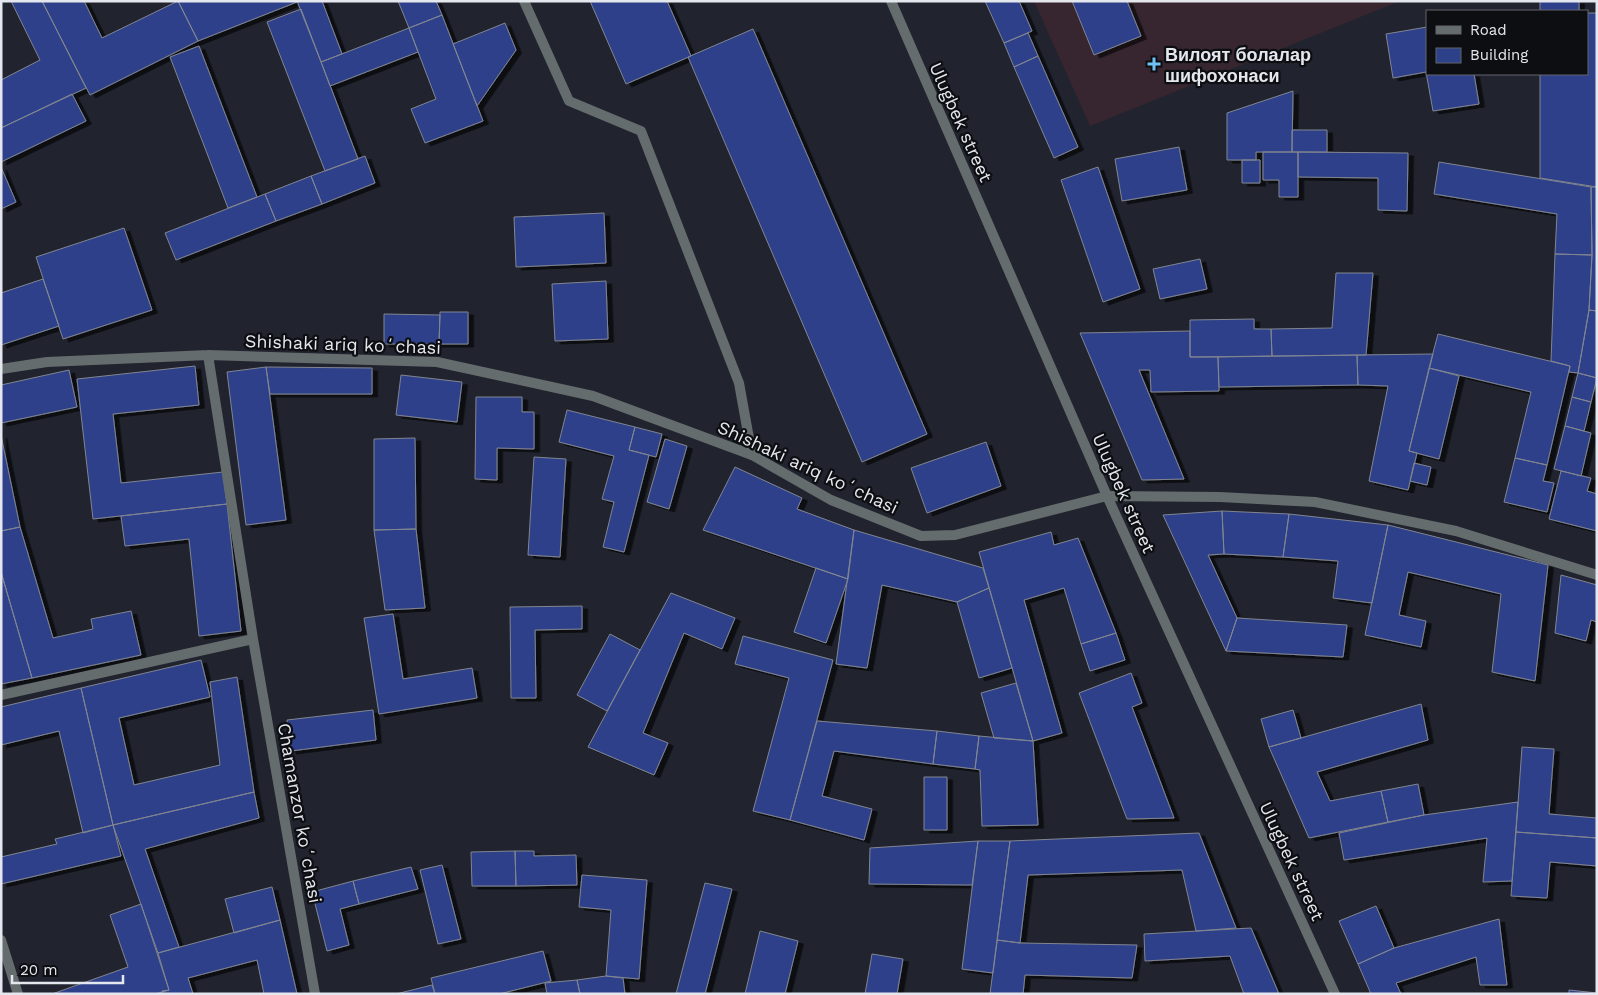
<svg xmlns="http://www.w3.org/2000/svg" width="1598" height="995" font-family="'Work Sans',sans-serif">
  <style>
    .medical { fill: #37262f }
    .building { fill: #2d418a; stroke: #818591; filter: url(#shadow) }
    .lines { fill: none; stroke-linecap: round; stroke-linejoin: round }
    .service { stroke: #656c6d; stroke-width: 10 }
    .minor { stroke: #656c6d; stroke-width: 10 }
    .tertiary { stroke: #656c6d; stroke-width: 10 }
    .poi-dot { fill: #71c1f5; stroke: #0c0e12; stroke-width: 2 }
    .labels { text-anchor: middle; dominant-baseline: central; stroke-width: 4.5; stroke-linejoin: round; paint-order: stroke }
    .poi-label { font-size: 18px; font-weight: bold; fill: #e5e7ee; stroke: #0c0e12; text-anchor: start }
    .street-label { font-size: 18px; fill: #e5e7ee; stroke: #0c0e12 }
  </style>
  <defs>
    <filter id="shadow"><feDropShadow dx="5.5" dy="3" stdDeviation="0" flood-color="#0009"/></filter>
  </defs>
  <rect width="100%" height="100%" fill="#21242e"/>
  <path class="medical" d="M1034,1H1400L1090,126Z"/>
  <path class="building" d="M11,1H42L86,88L1,128V80L40,60Z
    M42,1H84L102,38L178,1L198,41L90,95Z
    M178,1H297V2L198,41Z
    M322,1L342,54L321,62L297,1Z
    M398,1H436L442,15L409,28Z
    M590,1H667L691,56L626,84Z
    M985,1H1019L1032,31L1004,43Z
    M1072,1H1127L1141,36L1094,55Z
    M1540,1H1579V11H1540Z
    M301,9L358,159L325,171L267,22Z
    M1587,13H1597V187L1540,178V74H1587Z
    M442,15L483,121L425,143L411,109L436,99L409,28Z
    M505,23L516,50L477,106L453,44Z
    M1427,27V74H1474L1479,104L1433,111L1426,72L1393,78L1386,34Z
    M409,28L418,52L330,86L321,62Z
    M753,29L927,434L862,462L688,57Z
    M1028,33L1038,56L1014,67L1004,43Z
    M199,46L257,197L228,208L170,57Z
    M1038,56L1078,147L1054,158L1014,67Z
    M1293,91L1292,152H1256V160H1227V113Z
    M72,94L86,121L1,162V128Z
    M1292,130H1327V152H1292Z
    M1179,147L1187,190L1122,201L1115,159Z
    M1263,152H1298V197H1279V180H1263Z
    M1298,152L1408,153L1407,211L1378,210V178L1298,177Z
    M365,156L375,183L322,204L311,176Z
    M1242,160H1260V183H1242Z
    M1439,162L1591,187L1592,255L1555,254L1557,214L1434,194Z
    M1,167L16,202L1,209Z
    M1098,167L1140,289L1103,302L1061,180Z
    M311,176L322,204L276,221L265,194Z
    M1591,187H1597V311L1589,310L1592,255Z
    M265,194L276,221L176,260L165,233Z
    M604,213L606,263L516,267L514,217Z
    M124,228L152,310L63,339L36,257Z
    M1555,254L1592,255L1589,310L1578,373L1569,372L1570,366L1551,361Z
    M1200,259L1207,289L1160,299L1153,269Z
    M1336,273H1373L1366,355L1272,356L1271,329L1332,328Z
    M43,279L59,326L1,345V293Z
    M606,281L608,339L555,341L552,284Z
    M1589,310L1597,311V378L1578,373Z
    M440,312H468V344H439Z
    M384,314L440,315L439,344H384Z
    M1254,319V329H1271L1272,356L1190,357V320Z
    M1190,331V357H1218L1219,391L1151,392L1150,370H1139L1184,479L1142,480L1080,333Z
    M1438,334L1570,366L1547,465L1515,458L1531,392L1429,368Z
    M1433,354L1409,451L1417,453L1408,490L1369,481L1388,386L1358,385L1357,355Z
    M1357,355L1358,385L1219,387L1218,357Z
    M195,366L199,405L113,414L121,483L223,472L227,504L93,519L77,379Z
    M266,367L372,368V394H270Z
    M266,367L286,520L246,525L227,372Z
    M1429,368L1459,376L1439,459L1409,451Z
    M69,370L77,407L1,423V385Z
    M1578,373L1597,378L1591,402L1572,397Z
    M401,375L462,382L457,422L396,415Z
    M476,397H522V412H534V449L497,448V480L475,479Z
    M1572,397L1591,402L1584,431L1565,426Z
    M567,410L635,427L629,450L649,455L624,552L603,547L614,502L602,499L614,456L559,442Z
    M1565,426L1591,433L1581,476L1554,469Z
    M635,427L662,434L656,457L629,450Z
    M1,435L20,527L1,531Z
    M415,438L416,529L374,530V439Z
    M665,439L687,446L669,509L647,502Z
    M986,442L1001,486L927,513L911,468Z
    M534,457L566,459L560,557L528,555Z
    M1515,458L1547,465L1543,481L1554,483L1547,512L1504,502Z
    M1414,463L1431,467L1427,485L1410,481Z
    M735,467L802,498L797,509L854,530L848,579L703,530Z
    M1561,471L1591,478L1587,491L1597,494V531L1549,519Z
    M227,504L241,631L199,636L189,539L125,546L121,516Z
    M1222,511L1289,514L1283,557L1224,554Z
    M1222,511L1224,554L1208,555L1237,618L1226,651L1163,515Z
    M1289,514L1388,525L1372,603L1333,598L1338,561L1283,557Z
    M1388,525L1548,565L1535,681L1492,672L1501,594L1408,572L1399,615L1426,621L1421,647L1365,635Z
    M20,527L53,638L93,629L91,619L131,611L141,655L32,678L1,572V531Z
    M416,529L425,608L385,610L374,530Z
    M854,530L983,568L989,588L957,602L882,585L867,668L836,664Z
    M1051,532L1054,545L1078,538L1116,633L1081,644L1064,588L1024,600L1062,733L1033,741L979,552Z
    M816,568L848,579L826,643L794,632Z
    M1,572L32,678L1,684Z
    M1561,575L1597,585V622L1591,620L1586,641L1555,633Z
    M989,588L1012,668L979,678L957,602Z
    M671,593L735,618L722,649L684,633L643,733L668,743L654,775L588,747Z
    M582,606V629L535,630L536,698H511L510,607Z
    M393,614L403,679L472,668L477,698L379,714L364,618Z
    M1237,618L1347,625L1343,657L1226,651Z
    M1116,633L1125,660L1090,671L1081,644Z
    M610,634L640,650L607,711L577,695Z
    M743,636L833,660L790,820L753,811L789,678L735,664Z
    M201,660L210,697L119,718L134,785L220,765L210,682L237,677L254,792L113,825L81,688Z
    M1131,673L1142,703L1132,707L1174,818L1127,819L1079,693Z
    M1016,683L1033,741L994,738L981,693Z
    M81,688L113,825L83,833L59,731L1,745V707Z
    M1421,704L1428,740L1317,772L1330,801L1381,791L1388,822L1309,838L1269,747Z
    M373,710L376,740L291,751L287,720Z
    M1293,710L1301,738L1269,747L1261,719Z
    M817,721L937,731L933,764L834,751L822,796L872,809L864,840L790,820Z
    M937,731L979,736L975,769L933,764Z
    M979,736L1033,741L1038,825L982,826L980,770L975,769Z
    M1522,747L1554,749L1549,814L1597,818V838L1516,832Z
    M924,777H947V830H924Z
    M1418,784L1424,815L1388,822L1381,791Z
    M254,792L259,818L145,849L179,947L158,953L113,825Z
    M1518,802L1512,881L1483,882L1487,838L1344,860L1339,833L1424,815Z
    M113,825L121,856L1,884V857L57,844L55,839Z
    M1516,832L1597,838V866L1550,862L1547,898L1511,896Z
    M1199,833L1236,928L1196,931L1182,870L1028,875L1020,943L997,940L1010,841Z
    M978,841L972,885L869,884L870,848Z
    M978,841H1010L993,973L962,969Z
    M515,851H534V856L576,855L577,885L516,886Z
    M515,851L516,886H472L471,852Z
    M442,865L461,939L438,944L420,870Z
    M411,867L418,889L359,904L353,881Z
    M582,875L647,880L639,979L606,976L611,910L579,907Z
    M353,881L359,904L340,909L349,945L327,951L312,892Z
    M705,883L732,889L705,994H676Z
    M272,887L280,920L234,933L225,899Z
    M141,904L169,990L155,994H52L128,967L110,915Z
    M1376,906L1394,948L1358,964L1339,921Z
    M1499,919L1507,985H1480L1476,957L1396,983L1401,994H1371L1358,964L1394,948Z
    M280,920L297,994H264L257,960L188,978L193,994H163L162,991L169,990L158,953Z
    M1251,928L1279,994H1244L1230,956L1145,961L1144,934Z
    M760,931L798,941L785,994H745Z
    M997,940L1020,943L1137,945L1132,978L1025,975L1023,994H990Z
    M543,951L551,981L499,994H435L431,978Z
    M872,954L903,959L897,994H865Z
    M606,976L623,978L625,994H580L577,980Z
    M577,980L580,994H547L545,983Z
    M432,985L435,994H396Z
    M1569,990L1597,993V994H1569Z"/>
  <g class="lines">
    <path class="service" d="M524,1L569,101L641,131L739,383L752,455"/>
    <path class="minor" d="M208,355L253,639L315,994
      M1,369L47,362L208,355L437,362L593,396L752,455L831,500L921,536L955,535L1107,496L1220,497L1315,502L1456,531L1597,575
      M1,695L253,639
      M1,940L18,994"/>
    <path class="tertiary" d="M891,1L1107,496L1335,994"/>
  </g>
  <path class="poi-dot" d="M1151.5 56.5h5v5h5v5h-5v5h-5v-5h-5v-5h5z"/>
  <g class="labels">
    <g class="poi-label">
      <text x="1165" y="54">Вилоят болалар<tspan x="1165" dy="21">шифохонаси</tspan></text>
    </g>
    <g class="street-label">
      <text transform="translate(961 122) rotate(66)">Ulugbek street</text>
      <text transform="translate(343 344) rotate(2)">Shishaki ariq koʻchasi</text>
      <text transform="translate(808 467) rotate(25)">Shishaki ariq koʻchasi</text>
      <text transform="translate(1124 493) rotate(66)">Ulugbek street</text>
      <text transform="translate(300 813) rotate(80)">Chamanzor koʻchasi</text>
      <text transform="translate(1292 861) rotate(65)">Ulugbek street</text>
    </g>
  </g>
  <rect width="1598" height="995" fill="none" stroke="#e5e7ee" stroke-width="5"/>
  <rect x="1426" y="10" width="162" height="65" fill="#0c0e12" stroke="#63656a"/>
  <rect x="1436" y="26" width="25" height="8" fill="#656c6d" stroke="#63656a"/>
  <text x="1470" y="35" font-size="15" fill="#e5e7ee">Road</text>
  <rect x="1436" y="48" width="25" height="15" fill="#2d418a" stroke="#63656a"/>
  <text x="1470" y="60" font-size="15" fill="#e5e7ee">Building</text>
  <path d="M12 975v8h111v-8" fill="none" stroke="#e5e7ee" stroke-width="2.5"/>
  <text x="20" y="975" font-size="15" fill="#e5e7ee" stroke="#0c0e12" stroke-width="4" paint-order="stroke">20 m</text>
</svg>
